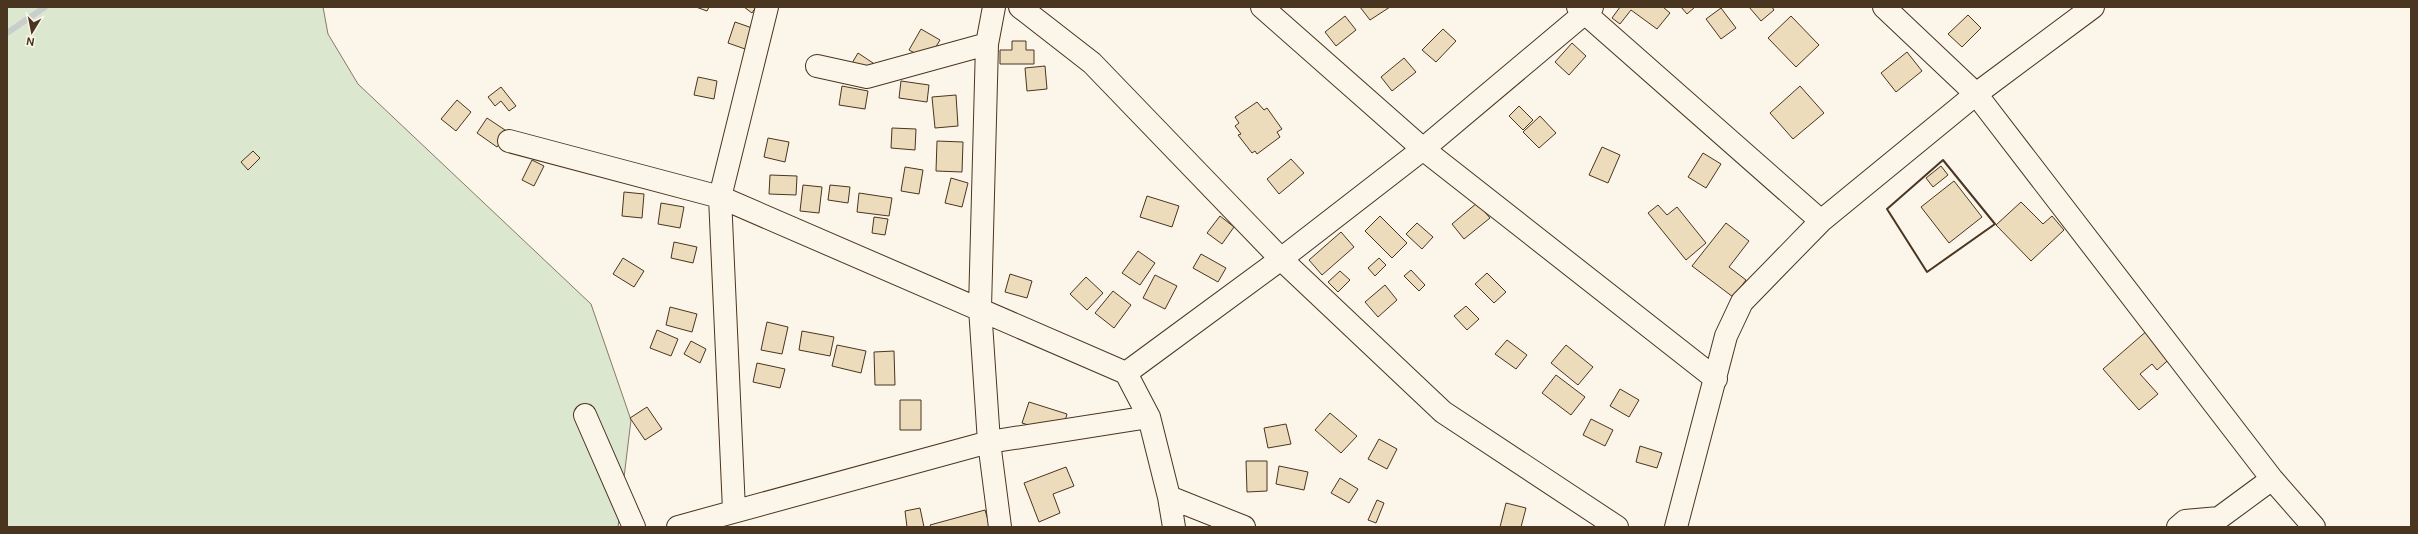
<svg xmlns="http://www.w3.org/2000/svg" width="2418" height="534" font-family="'DM Sans',sans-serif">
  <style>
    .green { fill: #dce7d0; stroke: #887966 }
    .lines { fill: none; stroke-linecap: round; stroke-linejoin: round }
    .stream { stroke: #c9cecd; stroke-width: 6 }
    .building { fill: #ecdcbc; stroke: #4a3520 }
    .minor-casing { stroke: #4a3520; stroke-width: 24 }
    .minor { stroke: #fbf6e9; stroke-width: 22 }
    .wall { stroke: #4a3520; stroke-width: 2 }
  </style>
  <rect width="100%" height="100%" fill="#fbf6e9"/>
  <path class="green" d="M7,7H323L328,34L358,84L591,304L631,420L618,527H7Z"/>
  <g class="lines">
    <path class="stream" d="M7,33L45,7"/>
  </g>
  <path class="building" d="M696,7H709L707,11Z
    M744,7H756L752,13Z
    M1360,7H1390L1370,20Z
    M1620,7H1663L1670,13L1657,29L1631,10L1620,24L1612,18Z
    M1681,7H1695L1687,14Z
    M1749,7H1772L1774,10L1761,21Z
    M1721,8L1736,28L1721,39L1706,19Z
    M1968,15L1981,28L1962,47L1948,34Z
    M1345,16L1356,30L1336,46L1325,32Z
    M1791,16L1819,45L1796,67L1768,38Z
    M735,22L755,29L748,50L728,43Z
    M921,29L940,40L928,60L909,50Z
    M1443,29L1456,41L1436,62L1422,50Z
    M1012,41H1026V50H1034V64H1000V50H1012Z
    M1572,43L1586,56L1569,75L1555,62Z
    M1907,52L1922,71L1896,92L1881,73Z
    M858,53L873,63L860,84L845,75Z
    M1404,58L1416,72L1392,91L1381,77Z
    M1045,66L1047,89L1027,91L1025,68Z
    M698,77L717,81L714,99L694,95Z
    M901,81L929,85L927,102L899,98Z
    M842,86L868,91L865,109L839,105Z
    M1800,86L1824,113L1793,139L1770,113Z
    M501,87L516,106L509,111L501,101L495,106L488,97Z
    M956,95L958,126L935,128L932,97Z
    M457,100L471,112L456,131L441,119Z
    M1257,102L1264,110L1267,108L1282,129L1277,132L1280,137L1257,154L1255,151L1252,153L1238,135L1241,134L1235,126L1239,123L1235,117Z
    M1519,106L1533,120L1523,130L1509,116Z
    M1540,116L1556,133L1539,148L1523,132Z
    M487,118L508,132L497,147L477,133Z
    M892,128L916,129L915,150L891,148Z
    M768,138L789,142L785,162L764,157Z
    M937,141L963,142L962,172L936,171Z
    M1602,147L1620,155L1608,183L1589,175Z
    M253,151L260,158L248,170L241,162Z
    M1703,153L1721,164L1706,188L1688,177Z
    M1291,159L1304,173L1279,194L1267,179Z
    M532,160L544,166L534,186L522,180Z
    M1941,166L1948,175L1933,187L1926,178Z
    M905,167L923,170L919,194L901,191Z
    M770,175L797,176L796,195L769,194Z
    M951,178L968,183L962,207L945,203Z
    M1954,181L1982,217L1949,243L1921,207Z
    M803,185L822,187L819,213L800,211Z
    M830,185L850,187L848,203L828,200Z
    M624,192L644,194L642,218L622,216Z
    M859,193L892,198L889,216L857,212Z
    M1147,196L1179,206L1172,227L1140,217Z
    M2021,202L2043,224L2052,216L2064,230L2031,261L1996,225Z
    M661,203L684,207L680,228L658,224Z
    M1477,203L1490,218L1464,239L1452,224Z
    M1658,205L1667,215L1677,207L1706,243L1686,260L1648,213Z
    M1220,216L1234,227L1222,244L1207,233Z
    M1380,216L1407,243L1392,258L1365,231Z
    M874,217L888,219L885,235L872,233Z
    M1417,223L1433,237L1422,249L1406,234Z
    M1726,223L1749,241L1729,267L1746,280L1733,297L1692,266Z
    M1341,232L1354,247L1322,275L1309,260Z
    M674,242L697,247L693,263L671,258Z
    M1138,251L1155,263L1140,285L1122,273Z
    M1201,254L1226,268L1218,282L1193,268Z
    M623,258L644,271L634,287L613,274Z
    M1379,258L1386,265L1375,276L1368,268Z
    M1411,270L1425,285L1419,291L1404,276Z
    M1340,271L1350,280L1338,292L1328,282Z
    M1487,273L1506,292L1494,303L1475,284Z
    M1010,274L1032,281L1027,298L1005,292Z
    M1155,275L1177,286L1165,309L1143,298Z
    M1086,277L1103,293L1087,310L1070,294Z
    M1385,285L1397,300L1378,317L1365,302Z
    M1113,291L1131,305L1114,328L1095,313Z
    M1466,306L1479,319L1467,330L1454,316Z
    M670,307L697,314L692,332L666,325Z
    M767,322L788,327L782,354L761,350Z
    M2149,329L2173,356L2157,370L2152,364L2140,374L2158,394L2139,410L2103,369Z
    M657,330L678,339L671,356L650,348Z
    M802,331L834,337L830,356L799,350Z
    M1507,340L1527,355L1516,369L1495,354Z
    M691,341L706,349L700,363L684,354Z
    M837,345L866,351L861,373L832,366Z
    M1566,345L1593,367L1578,385L1551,363Z
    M894,351L895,385H875L874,352Z
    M757,363L785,369L780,388L753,382Z
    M1556,375L1585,397L1571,415L1542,393Z
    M1620,389L1639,400L1629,417L1610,406Z
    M900,400H921V430H900Z
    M1029,402L1067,414L1061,435L1022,423Z
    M647,407L662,429L645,440L630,418Z
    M1330,413L1357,436L1341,453L1315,430Z
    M1591,419L1613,430L1605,446L1583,435Z
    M1286,424L1291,444L1268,448L1264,428Z
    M1379,439L1397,449L1387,469L1368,459Z
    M1640,446L1662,453L1657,468L1636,462Z
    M1246,461H1267V491L1247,492Z
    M1279,466L1308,472L1304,490L1276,484Z
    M1066,467L1074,486L1053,494L1060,513L1039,522L1024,483Z
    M1340,478L1358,489L1349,503L1331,493Z
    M1377,500L1384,503L1376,523L1368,520Z
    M1506,503L1526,508L1521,527H1500Z
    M920,508L924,527H907L905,511Z
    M985,510L990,527H931L930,525Z"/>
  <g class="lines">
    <g class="minor-casing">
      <path id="minor" d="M994,7L987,44L980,308L989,442L1000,527
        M1020,7L1092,63L1281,259L1443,412L1617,527
        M1262,7L1423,149L1716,379
        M1578,7L1821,221
        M1884,7L1976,94L2272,479L2314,527
        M817,66L867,77L987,44
        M509,141L720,197L1126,373L1149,417L1169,497L1174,527
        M1126,373L1281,259L1423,149L1592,7
        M585,415L634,527
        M1169,497L1244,527
        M734,510L720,197L767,7
        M678,527L989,442L1149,417
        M1676,527L1726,336L1742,302L1821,221L1976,94L2093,7
        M2178,527L2185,521L2219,518L2272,479"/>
    </g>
    <use href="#minor" class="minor"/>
    <path class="wall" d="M1943,160L1995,224L1927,272L1887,209Z"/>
  </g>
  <rect width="2418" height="534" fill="none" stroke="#4a3520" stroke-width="16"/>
  <g transform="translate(32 32) rotate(190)" stroke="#fbf6e9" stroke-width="3" paint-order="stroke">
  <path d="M0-3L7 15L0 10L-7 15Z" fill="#4a3520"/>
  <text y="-6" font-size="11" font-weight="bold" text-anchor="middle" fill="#4a3520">N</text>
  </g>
</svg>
